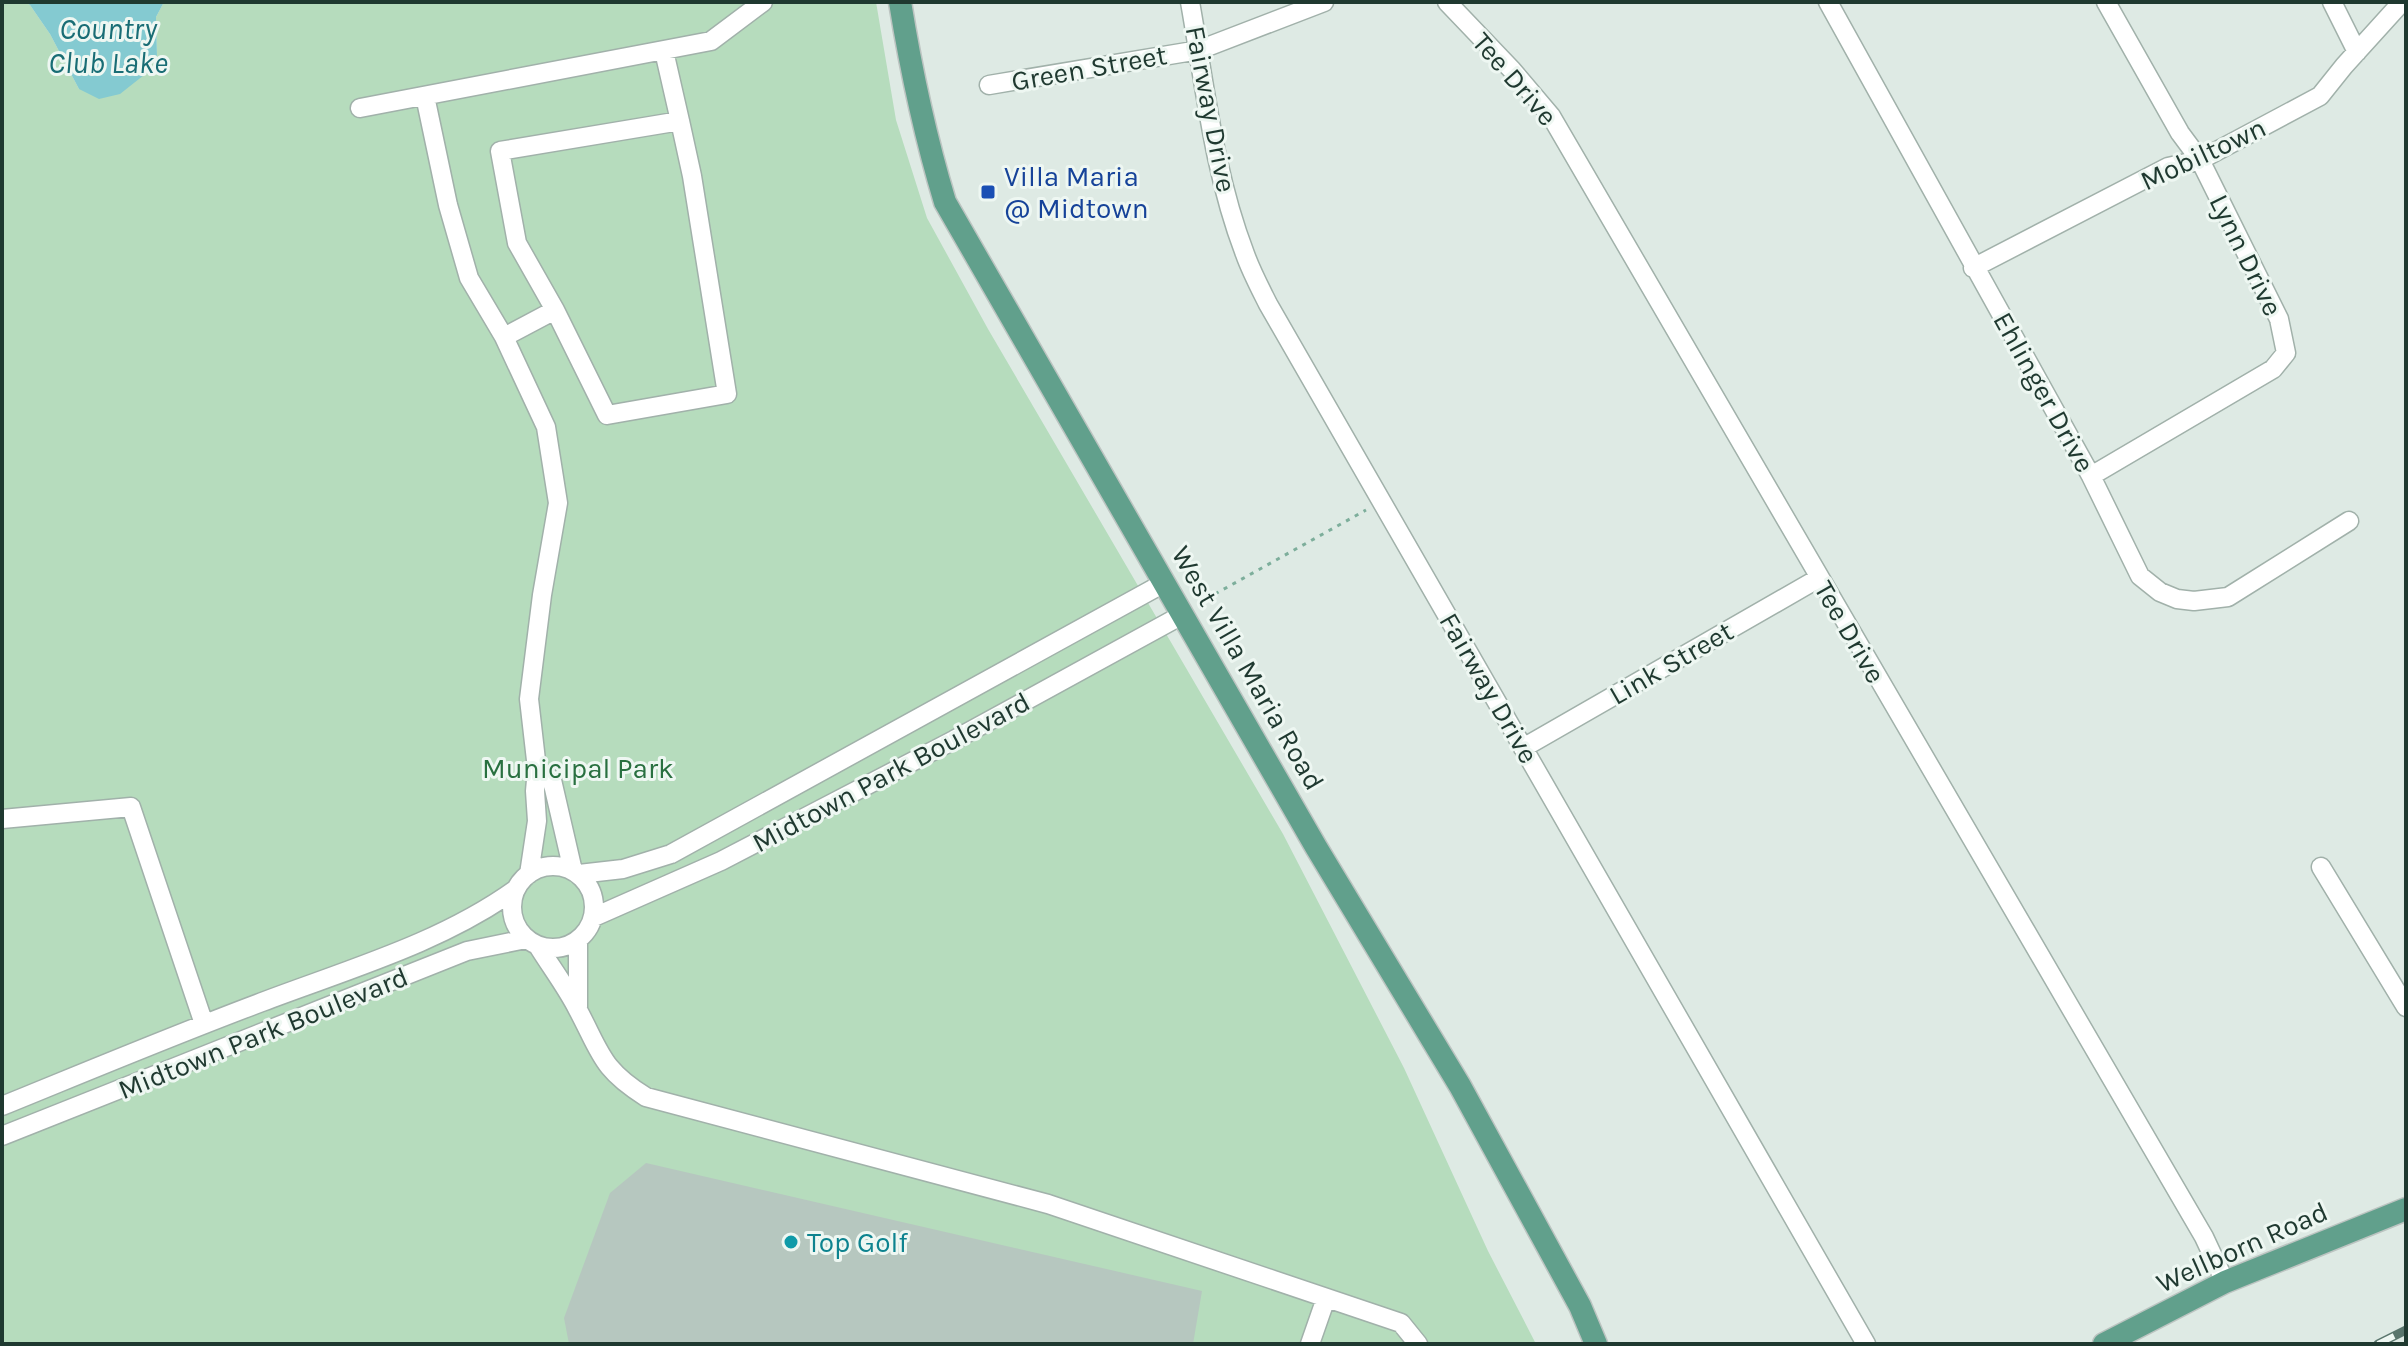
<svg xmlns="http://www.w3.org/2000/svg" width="2408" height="1346" font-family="Karla,sans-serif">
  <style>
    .green { fill: #b6dcbd }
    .water { fill: #84cad1 }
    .building { fill: #b6c7bf }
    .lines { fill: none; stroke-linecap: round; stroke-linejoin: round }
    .minor-casing { stroke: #a1b1aa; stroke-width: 21 }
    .major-casing { stroke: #bcc4c1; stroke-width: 25 }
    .path { stroke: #7dae9b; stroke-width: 3; stroke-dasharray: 4 6; stroke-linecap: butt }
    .minor { stroke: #fff; stroke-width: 18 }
    .major { stroke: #61a08c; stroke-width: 22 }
    .rail-casing { stroke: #59756c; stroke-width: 9 }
    .rail { stroke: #eef7f2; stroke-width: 6; stroke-dasharray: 18; stroke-linecap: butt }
    .transit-dot { fill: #1a4fb4; stroke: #eef7f2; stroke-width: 3 }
    .culture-dot { fill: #0f9aa8; stroke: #eef7f2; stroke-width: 3 }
    .labels { text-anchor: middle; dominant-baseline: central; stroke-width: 6; stroke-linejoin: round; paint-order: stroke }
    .street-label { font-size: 28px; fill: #1f3930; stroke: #eef7f2 }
    .transit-label { font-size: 28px; fill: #164399; stroke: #eef7f2; text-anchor: start }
    .park-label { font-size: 28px; fill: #297040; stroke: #eef7f2 }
    .culture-label { font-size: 28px; fill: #0d838f; stroke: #eef7f2; text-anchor: start }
    .water-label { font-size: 30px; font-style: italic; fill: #196d75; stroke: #eef7f2 }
  </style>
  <rect width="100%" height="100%" fill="#deeae4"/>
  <path class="green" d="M2,2H25L30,5L50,34L79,89L144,75L157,57L156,17L164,2H876L896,120L927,218L988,329L1283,834L1404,1068L1488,1251L1536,1344H2Z"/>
  <path class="water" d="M25,2H164L156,17L157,56L144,75L120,94L99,99L79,89L50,34L30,5Z"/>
  <path class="building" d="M646,1163L1202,1291L1193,1344H569L564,1318L610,1193Z"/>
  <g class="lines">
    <g class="minor-casing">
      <path id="minor" d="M1190,2C1205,86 1214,174 1245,254C1251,271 1260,288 1268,304L1866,1344
        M1447,2L1512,70L1551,116L2204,1237L2225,1282
        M1828,2L2091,476L2140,576L2160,592L2177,599L2194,601L2228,597L2349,521
        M2332,2L2357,52
        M664,51L680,121
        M989,85L1199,50L1324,2
        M425,96L448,205L469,278L504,337L546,427L558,503L542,595L529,699L537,769L535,791L537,821L529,874
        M360,108L711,41L763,2
        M1973,268L2168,167L2200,160L2320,96L2344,66L2402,2
        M504,337L555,310L517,243L500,151L680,121L692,176L727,394L607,415L555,310
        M2091,476L2273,369L2286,353L2279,319L2200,160L2180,133L2106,2
        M1523,748L1819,578
        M537,769L552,780L573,871
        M2,819L131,807L204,1024
        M512 907a41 41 0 1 1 82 0a41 41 0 1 1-82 0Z
        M2321,867L2406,1007
        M579,874L623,869L671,854L1164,583
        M594,917L721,861L954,740L1182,615
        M578,941V1007
        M538,946C551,967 567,988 578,1010C601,1053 601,1069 646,1097L1048,1204L1401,1323L1418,1344
        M2,1106C88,1071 174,1035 262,1002C349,969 441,943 516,889
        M2,1136L467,951L526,939
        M1310,1344L1326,1298"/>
    </g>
    <g class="major-casing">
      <path id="major" d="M900,2C911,70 925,136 945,202L1316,847L1460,1086L1580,1306L1596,1344
        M2104,1344L2225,1282L2406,1209"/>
    </g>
    <path class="path" d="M1215,594L1366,510"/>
    <use href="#minor" class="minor"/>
    <use href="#major" class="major"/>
    <g class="rail-casing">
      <path id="rail" d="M2378,1344L2406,1330"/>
    </g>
    <use href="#rail" class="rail"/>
  </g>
  <rect class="transit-dot" x="980" y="184" width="16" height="16" rx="4"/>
  <circle class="culture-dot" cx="791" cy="1242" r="8"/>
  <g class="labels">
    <g class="street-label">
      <text transform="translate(1089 68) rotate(-10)">Green Street</text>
      <text transform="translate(1515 79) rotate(49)">Tee Drive</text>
      <text transform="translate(1211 109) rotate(79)">Fairway Drive</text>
      <text transform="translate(2203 154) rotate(-25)">Mobiltown</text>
      <text transform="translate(2246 255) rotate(64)">Lynn Drive</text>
      <text transform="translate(2044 392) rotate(61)">Ehlinger Drive</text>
      <text transform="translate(1850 632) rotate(60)">Tee Drive</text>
      <text transform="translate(1671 663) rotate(-30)">Link Street</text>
      <text transform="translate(1248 668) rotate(60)">West Villa Maria Road</text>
      <text transform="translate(1489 688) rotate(60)">Fairway Drive</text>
      <text transform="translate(891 772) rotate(-28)">Midtown Park Boulevard</text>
      <text transform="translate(263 1033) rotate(-22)">Midtown Park Boulevard</text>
      <text transform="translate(2242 1247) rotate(-24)">Wellborn Road</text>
    </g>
    <g class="transit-label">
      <text x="1004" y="176">Villa Maria<tspan x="1004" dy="32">@ Midtown</tspan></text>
    </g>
    <g class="park-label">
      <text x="578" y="768">Municipal Park</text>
    </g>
    <g class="culture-label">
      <text x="807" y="1242">Top Golf</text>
    </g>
    <g class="water-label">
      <text x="108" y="29">Country<tspan x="108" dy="34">Club Lake</tspan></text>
    </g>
  </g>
  <rect width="2408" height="1346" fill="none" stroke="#1f3930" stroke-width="8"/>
</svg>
